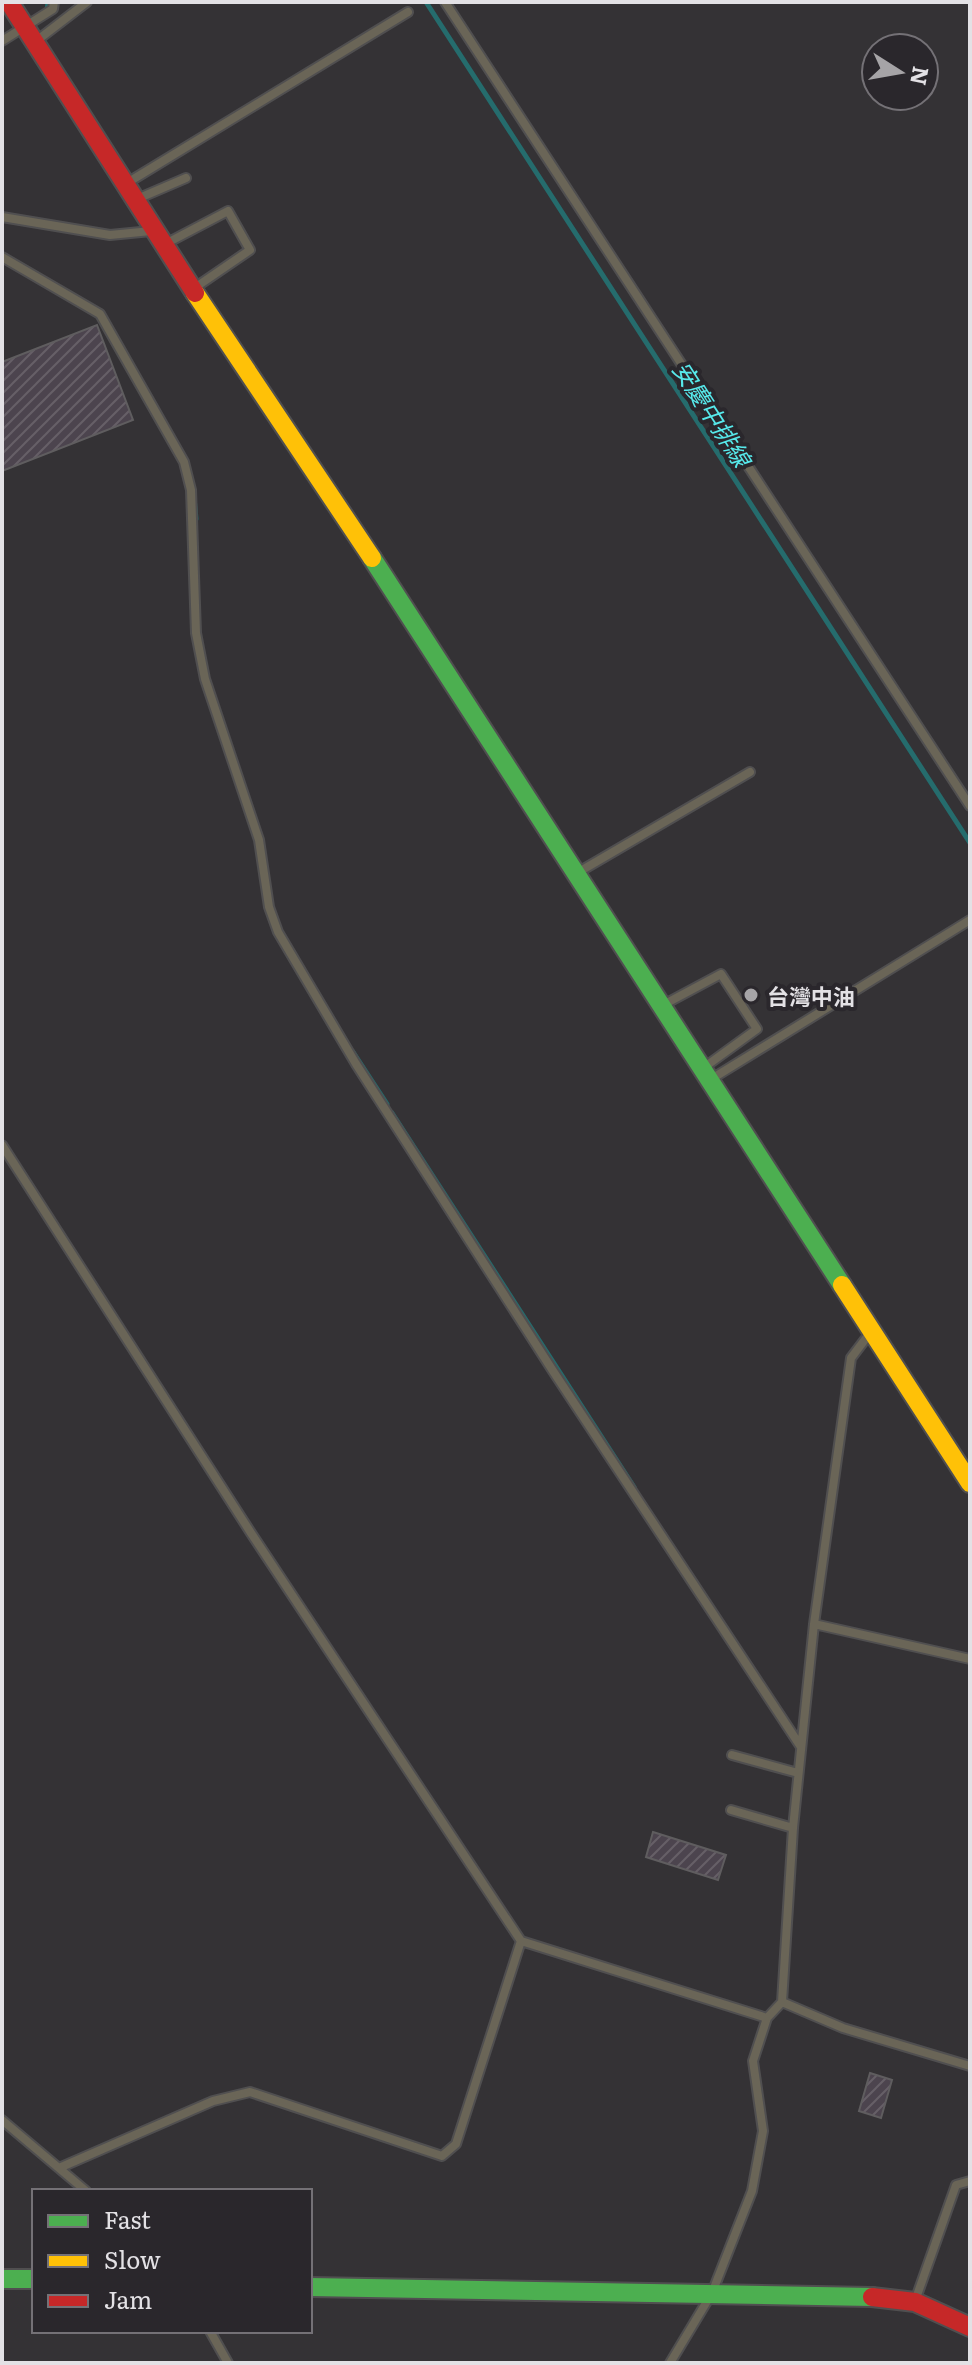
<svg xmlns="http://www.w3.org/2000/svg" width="972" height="2365" font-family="Literata,'Noto Sans TC',serif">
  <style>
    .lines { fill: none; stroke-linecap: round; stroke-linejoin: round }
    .stream { stroke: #256c6d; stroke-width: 5 }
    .building { fill: url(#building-hatch); stroke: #5f5d5f; stroke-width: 2 }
    .lane-casing { stroke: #504f50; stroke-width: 12 }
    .fast-casing { stroke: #504f50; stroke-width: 22 }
    .slow-casing { stroke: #504f50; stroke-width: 22 }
    .jam-casing { stroke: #504f50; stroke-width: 22 }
    .lane { stroke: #6a6557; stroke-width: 8 }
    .fast { stroke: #4caf50; stroke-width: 18 }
    .slow { stroke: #ffc107; stroke-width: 18 }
    .jam { stroke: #c62828; stroke-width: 18 }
    .poi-dot { fill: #a6a4a7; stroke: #2a272c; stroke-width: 3 }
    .labels { text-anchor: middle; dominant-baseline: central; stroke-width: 8; stroke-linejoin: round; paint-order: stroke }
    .poi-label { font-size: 22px; font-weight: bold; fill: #e3e1e5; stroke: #2a272c; text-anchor: start }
    .water-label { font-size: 24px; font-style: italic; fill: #57e9eb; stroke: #2a272c }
  </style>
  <defs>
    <pattern id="building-hatch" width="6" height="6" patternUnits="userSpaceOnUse" patternTransform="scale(2)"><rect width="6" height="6" fill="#4c444e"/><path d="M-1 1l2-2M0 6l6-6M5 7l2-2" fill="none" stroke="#665f67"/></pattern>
  </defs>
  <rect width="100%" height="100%" fill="#343235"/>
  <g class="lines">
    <path class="stream" d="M426,2L970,843
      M47,12L48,2
      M194,497L196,519
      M353,1052L387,1104
      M392,1113L634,1487"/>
  </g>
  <path class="building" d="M97,325L133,420L2,471V362Z
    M653,1832L726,1855L718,1880L646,1857Z
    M870,2073L892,2080L881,2118L859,2111Z"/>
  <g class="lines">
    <g class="lane-casing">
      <path id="lane" d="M445,2L970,806
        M2,41L53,9L54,2
        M35,42L87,2
        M127,183L408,12
        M137,199L186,178
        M2,217L110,235L151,231
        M167,243L228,211L250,250L193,289
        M2,257L100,314L184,462L191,490L196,633L205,679L259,840L269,907L278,932L356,1064L553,1371L801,1747
        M577,873L750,772
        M663,1005L721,974L757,1029L706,1066
        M713,1078L970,920
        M2,1145L251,1533L521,1941L767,2018
        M814,1624L970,1659
        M732,1755L798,1773
        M731,1810L793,1828
        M782,2002L843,2028L970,2066
        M2,2120L86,2191
        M59,2168L213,2101L250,2092L442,2156L456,2144L521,1941
        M915,2301L956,2185L970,2181
        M210,2331L228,2363
        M670,2363L712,2293L752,2191L763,2131L753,2061L767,2018L782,2002L793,1828L814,1624L851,1358L870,1333"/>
    </g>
    <g class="fast-casing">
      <path id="fast" d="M372,558L842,1285
        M2,2279H34
        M310,2287L872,2297"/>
    </g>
    <g class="slow-casing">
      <path id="slow" d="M195,293L372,558
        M842,1285L970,1483"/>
    </g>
    <g class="jam-casing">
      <path id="jam" d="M9,2L195,293
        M872,2297L915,2302L970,2327"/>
    </g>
    <use href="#lane" class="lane"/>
    <use href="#fast" class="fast"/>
    <use href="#slow" class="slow"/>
    <use href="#jam" class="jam"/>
  </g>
  <circle class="poi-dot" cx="751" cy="995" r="8"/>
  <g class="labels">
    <g class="poi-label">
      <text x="767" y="995">台灣中油</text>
    </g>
    <g class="water-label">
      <text transform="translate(713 413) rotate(57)">安慶中排線</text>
    </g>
  </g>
  <rect width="972" height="2365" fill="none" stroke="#e3e1e5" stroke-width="8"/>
  <rect x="32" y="2189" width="280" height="144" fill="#2a272c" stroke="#747176" stroke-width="2"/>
  <rect x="48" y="2215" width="40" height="12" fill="#4caf50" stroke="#747176" stroke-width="2"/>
  <text x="104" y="2229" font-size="24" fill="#e3e1e5">Fast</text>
  <rect x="48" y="2255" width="40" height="12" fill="#ffc107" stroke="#747176" stroke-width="2"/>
  <text x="104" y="2269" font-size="24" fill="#e3e1e5">Slow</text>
  <rect x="48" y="2295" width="40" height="12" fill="#c62828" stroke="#747176" stroke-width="2"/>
  <text x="104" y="2309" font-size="24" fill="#e3e1e5">Jam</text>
  <g transform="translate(900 72) rotate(101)"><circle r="38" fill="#2a272c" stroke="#747176" stroke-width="2"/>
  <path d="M0-6L14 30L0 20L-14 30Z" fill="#a6a4a7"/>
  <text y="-12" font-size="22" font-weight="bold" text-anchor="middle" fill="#e3e1e5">N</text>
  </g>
</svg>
